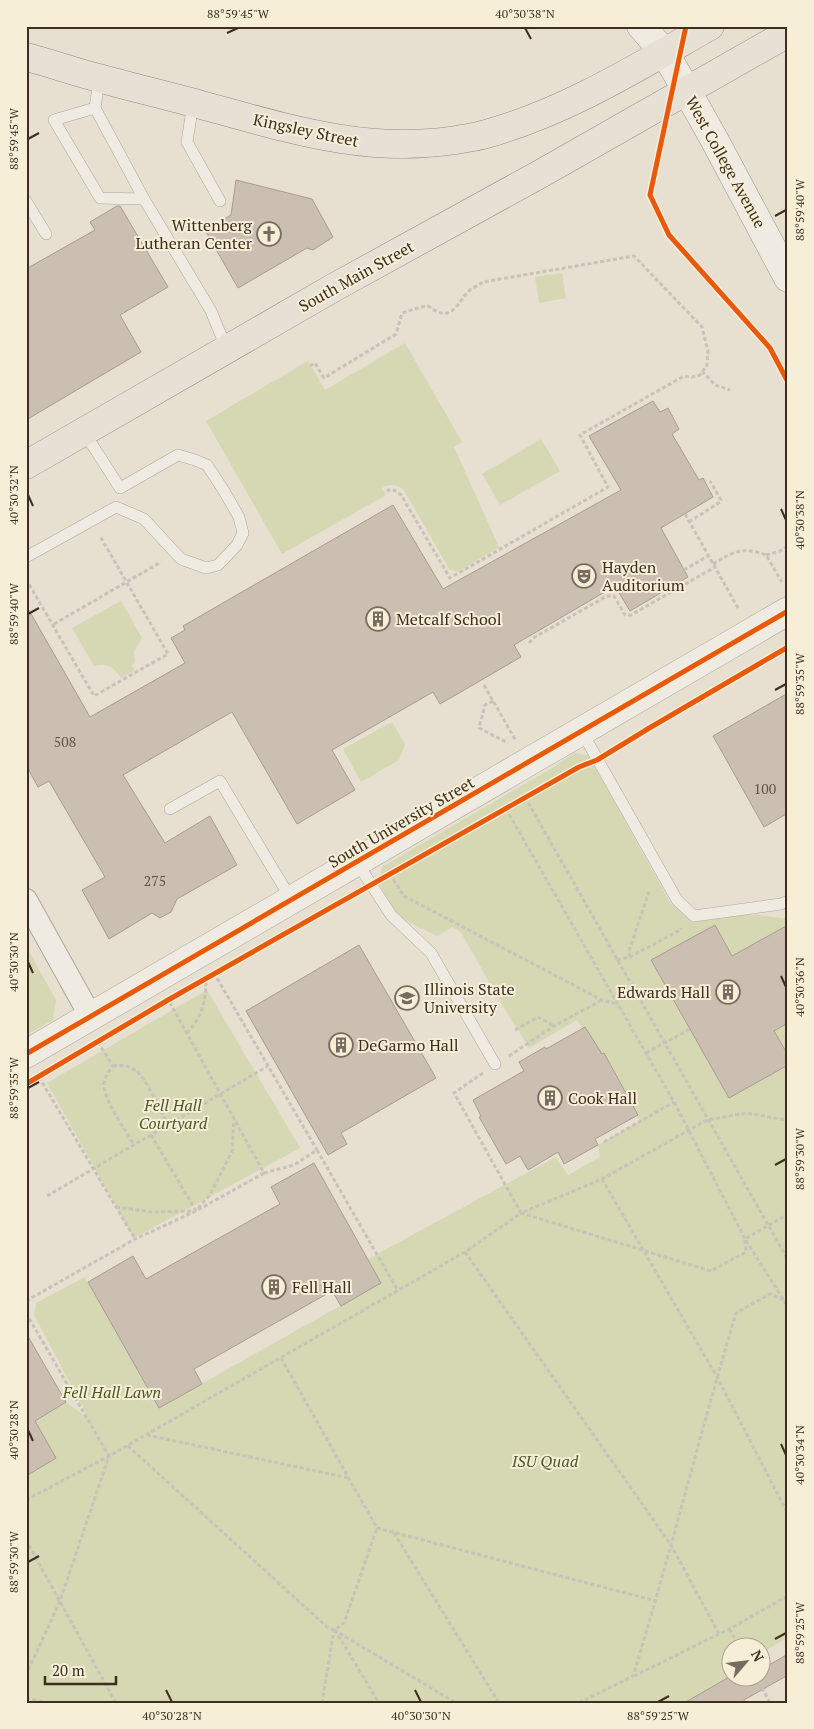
<svg xmlns="http://www.w3.org/2000/svg" width="814" height="1729" font-family="'PT Serif',serif">
  <style>
    .green { fill: #d6d7b3 }
    .building { fill: #cbbfb2; stroke: #a89c90 }
    .lines { fill: none; stroke-linecap: round; stroke-linejoin: round }
    .service-casing { stroke: #ada599; stroke-width: 12 }
    .minor-casing { stroke: #ada599; stroke-width: 24 }
    .tertiary-casing { stroke: #ada599; stroke-width: 29 }
    .secondary-casing { stroke: #9c958a; stroke-width: 29 }
    .primary-casing { stroke: #928b80; stroke-width: 29 }
    .path { stroke: #c8c2b9; stroke-width: 3; stroke-dasharray: 4 2.5; stroke-linecap: butt }
    .service { stroke: #efebe3; stroke-width: 11 }
    .minor { stroke: #efebe3; stroke-width: 22 }
    .tertiary { stroke: #efebe3; stroke-width: 28 }
    .secondary { stroke: #efebe3; stroke-width: 28 }
    .primary { stroke: #e6e1d4; stroke-width: 28 }
    .cycleway-casing { stroke: #f7eed8; stroke-width: 8 }
    .cycleway { stroke: #e8590c; stroke-width: 5 }
    .ticks { fill: none; stroke: #3d2e20; stroke-width: 2 }
    .labels { text-anchor: middle; dominant-baseline: central; stroke-width: 4; stroke-linejoin: round; paint-order: stroke }
    .number-label { font-size: 14px; fill: #605244 }
    .street-label { font-size: 16px; fill: #3d2e20; stroke: #f7eed8 }
    .poi-label { font-size: 16px; fill: #3d2e20; stroke: #f7eed8; text-anchor: start }
    .park-label { font-size: 16px; font-style: italic; fill: #4d5a26; stroke: #f7eed8 }
    .neatline { fill: none; stroke: #3d2e20; stroke-width: 2 }
    .ticks-label { font-size: 12px; text-anchor: middle; fill: #3d2e20 }
  </style>
  <rect width="100%" height="100%" fill="#e7e0d1"/>
  <path class="green" d="M562,273L566,298L539,303L535,277Z
    M405,343L462,442L454,447L499,547L457,572L449,569L404,490C396,485 391,483 382,488L386,495L282,554L206,421L308,361L325,390Z
    M541,439L560,471L500,505L482,474Z
    M121,601L142,638L134,651L135,663L131,665L135,670L121,678C114,667 107,662 94,666L72,628Z
    M392,722L405,744L399,760L361,782L343,749Z
    M574,753L588,755L671,904L689,917L759,915L788,919V925L732,956L715,925L652,960L729,1098L788,1065V1637L762,1653V1646H732L731,1676L684,1703H26V1476L56,1458L35,1421L66,1402L89,1419L34,1315L36,1303L85,1277L160,1407L381,1283L368,1259L556,1157L568,1175L600,1157L598,1145L640,1121L577,1020L529,1048L515,1025H514L460,931L452,927L437,936L397,916L379,883L382,867L554,767Z
    M26,946L56,1000L53,1020L26,1035Z
    M207,990L300,1148L134,1238L47,1083Z
    M788,1023V1056L774,1031Z"/>
  <path class="building" d="M236,180L312,199L333,237L313,250L307,248L238,288L205,230L231,215Z
    M117,206H120L168,287L120,315L141,352L26,420V269L95,230L90,222Z
    M653,401L660,412L668,408L679,429L672,434L699,480L703,478L713,497L661,528L688,577L630,611L615,586L514,645L521,657L440,704L433,692L332,750L355,790L297,824L232,712L123,775L165,843L210,816L237,865L177,899L171,912L160,918L152,913L109,939L82,890L105,877L49,781L38,787L26,765V605L90,717L185,663L171,638L185,630L183,626L393,505L443,589L621,490L589,436Z
    M788,693V813L764,827L713,736Z
    M715,925L732,956L788,925V1023L774,1031L788,1055V1065L729,1098L651,960Z
    M359,945L436,1078L341,1133L347,1144L328,1155L246,1011Z
    M585,1027L602,1054L604,1053L638,1115L595,1139L598,1145L564,1164L558,1152L528,1170L520,1156L506,1164L479,1117L481,1116L473,1100L524,1071L519,1062L545,1047L546,1049Z
    M314,1163L381,1283L341,1306L332,1291L194,1369L202,1384L159,1408L88,1282L133,1256L146,1279L280,1204L271,1187Z
    M26,1333L66,1402L35,1421L56,1458L26,1476Z
    M788,1654V1675L744,1700L745,1703H684L731,1676L735,1684L748,1676H762V1669Z"/>
  <g class="lines">
    <g class="service-casing">
      <path id="service" d="M99,79L95,108L144,199L211,311L227,350
        M193,103L187,142L220,201
        M95,108L54,120L100,198L144,199
        M26,201L46,234
        M26,557L116,507L144,519L181,559L206,568L218,565L237,545L243,533L239,517L224,491L207,465L195,460L178,455L120,488L84,432
        M582,732L677,900L694,916L781,904L788,901
        M170,809L220,781L291,899
        M356,861L391,915L431,953L495,1064"/>
    </g>
    <g class="minor-casing">
      <path id="minor" d="M26,900L91,1017"/>
    </g>
    <g class="tertiary-casing">
      <path id="tertiary" d="M26,1054L788,611"/>
    </g>
    <g class="secondary-casing">
      <path id="secondary" d="M641,26L664,52L687,91L714,139L788,278"/>
    </g>
    <g class="primary-casing">
      <path id="primary" d="M26,57C51,63 74,72 99,78C134,88 169,96 205,106C290,129 366,154 456,140C466,138 477,137 486,134C566,112 638,67 710,26
        M26,465L333,288L542,173L788,33"/>
    </g>
    <path class="path" d="M310,366L315,363L324,378L396,334L402,313L421,307L428,306C452,324 455,305 469,291C473,287 479,285 483,282L634,256L702,327L708,351L707,365L700,375L692,377L684,376L580,435L608,487L450,578L401,495C395,490 392,488 384,492
      M702,371L715,385L730,390
      M685,514L738,608
      M689,522L720,502L721,500L710,481
      M766,555L780,551L788,546
      M713,564C733,552 742,546 766,555L782,582
      M684,570L708,556
      M26,579L94,696L168,654L100,536
      M54,624L161,562
      M529,643L535,637L607,596H614L625,615H631L715,567
      M484,685L516,741
      M493,701L485,705L479,728L508,743
      M525,797L788,1260
      M506,809L674,1102L745,1239L788,1307
      M390,874L404,896L602,1000L617,1004
      M630,957L629,951L650,889
      M617,960L630,957L680,930L681,928
      M214,973L317,1150
      M515,1030L538,1017L554,1026
      M187,1033C202,1017 206,1001 206,979
      M98,1042L113,1066C108,1072 105,1077 104,1084C103,1100 126,1130 134,1145
      M646,1053L690,1029
      M509,1056L554,1026L602,1000
      M113,1066C121,1065 128,1065 135,1070C146,1077 161,1112 168,1125
      M483,1073L454,1093L521,1213L602,1179L707,1120L746,1113L786,1120L788,1123
      M39,1077L135,1239
      M151,1135L196,1211
      M604,1142L674,1102
      M264,1173L294,1165L317,1150L398,1291
      M602,1179L717,1377L788,1514
      M47,1196L268,1066
      M116,1207L152,1212L193,1211
      M198,1208L210,1195L232,1151L234,1119
      M465,1252L671,1545L719,1634
      M26,1301L135,1239L196,1211L264,1173L169,1001
      M26,1313L109,1456L60,1601L26,1675
      M281,1358L377,1528L656,1601
      M147,1435L349,1478
      M128,1446L327,1627L334,1630L344,1623L377,1528
      M26,1500L109,1456L465,1252L521,1213L711,1271L746,1252L745,1239L788,1214
      M394,1533L499,1703
      M26,1540L116,1703
      M729,1629L739,1646
      M334,1630L456,1703
      M335,1630L379,1703
      M634,1676L729,1629L788,1596
      M756,1676L770,1703
      M26,1698L47,1703
      M322,1703L334,1630
      M579,1703L633,1676C670,1556 700,1433 736,1313L770,1294L784,1300L788,1298"/>
    <use href="#service" class="service"/>
    <use href="#minor" class="minor"/>
    <use href="#tertiary" class="tertiary"/>
    <use href="#secondary" class="secondary"/>
    <use href="#primary" class="primary"/>
    <g class="cycleway-casing">
      <path id="cycleway" d="M686,26L650,195L669,235L770,348L788,382
        M26,1054L788,611
        M26,1084L168,1000L579,767L597,760L651,727L788,647"/>
    </g>
    <use href="#cycleway" class="cycleway"/>
  </g>
  <path class="ticks" d="M525,28L531,39M227,33L238,28M28,139L39,133M775,216L786,210M28,495L33,506M781,509L786,520M28,614L39,608M775,690L786,684M28,962L33,973M781,976L786,987M28,1088L39,1082M775,1165L786,1159M28,1430L33,1441M781,1444L786,1455M28,1562L39,1556M775,1639L786,1633M166,1690L172,1702M415,1690L421,1702M658,1702L669,1696"/>
  <defs>
    <g id="church-ring" transform="scale(1.25)"><circle r="9.5" fill="#f7eed8" stroke="#786c5e" stroke-width="1.5"/><path d="M-1.2-6h2.4v3.5h3.3v2.4h-3.3V6h-2.4V-.1h-3.3v-2.4h3.3Z" fill="#786c5e"/></g>
    <g id="theatre-ring" transform="scale(1.25)"><circle r="9.5" fill="#f7eed8" stroke="#786c5e" stroke-width="1.5"/><path d="M-5-5.5Q0-4 5-5.5V0Q5 5 0 6Q-5 5-5 0ZM-3.3-2.5H-1v1.5H-3.3ZM1-2.5H3.3v1.5H1ZM-2.8 1Q0 5.5 2.8 1Z" fill="#786c5e"/></g>
    <g id="building-ring" transform="scale(1.25)"><circle r="9.5" fill="#f7eed8" stroke="#786c5e" stroke-width="1.5"/><path d="M-4-6H4V6H1V3H-1V6H-4ZM-2.5-4.3h1.7v1.8h-1.7ZM.8-4.3h1.7v1.8H.8ZM-2.5-1h1.7V.8h-1.7ZM.8-1h1.7V.8H.8Z" fill="#786c5e"/></g>
    <g id="university-ring" transform="scale(1.25)"><circle r="9.5" fill="#f7eed8" stroke="#786c5e" stroke-width="1.5"/><path d="M0-5L7-2L0 1L-7-2ZM-4 1L0 2.5L4 1V4Q0 6-4 4Z" fill="#786c5e"/></g>
  </defs>
  <g fill-rule="evenodd">
    <use href="#church-ring" x="269" y="234"/>
    <use href="#theatre-ring" x="584" y="576"/>
    <use href="#building-ring" x="378" y="619"/>
    <use href="#building-ring" x="728" y="992"/>
    <use href="#university-ring" x="407" y="998"/>
    <use href="#building-ring" x="341" y="1045"/>
    <use href="#building-ring" x="550" y="1098"/>
    <use href="#building-ring" x="274" y="1287"/>
  </g>
  <g class="labels">
    <g class="number-label">
      <text x="65" y="741">508</text>
      <text x="765" y="788">100</text>
      <text x="155" y="880">275</text>
    </g>
    <g class="street-label">
      <text transform="translate(306 130) rotate(12)">Kingsley Street</text>
      <text transform="translate(726 162) rotate(61)">West College Avenue</text>
      <text transform="translate(356 276) rotate(-29)">South Main Street</text>
      <text transform="translate(401 822) rotate(-30)">South University Street</text>
    </g>
    <g class="poi-label">
      <text x="252" y="225" text-anchor="end">Wittenberg<tspan x="252" dy="18">Lutheran Center</tspan></text>
      <text x="602" y="567">Hayden<tspan x="602" dy="18">Auditorium</tspan></text>
      <text x="396" y="619">Metcalf School</text>
      <text x="424" y="989">Illinois State<tspan x="424" dy="18">University</tspan></text>
      <text x="710" y="992" text-anchor="end">Edwards Hall</text>
      <text x="358" y="1045">DeGarmo Hall</text>
      <text x="568" y="1098">Cook Hall</text>
      <text x="292" y="1287">Fell Hall</text>
    </g>
    <g class="park-label">
      <text x="173" y="1105">Fell Hall<tspan x="173" dy="18">Courtyard</tspan></text>
      <text x="112" y="1392">Fell Hall Lawn</text>
      <text x="545" y="1461">ISU Quad</text>
    </g>
  </g>
  <rect width="814" height="1729" fill="none" stroke="#f7eed8" stroke-width="55"/>
  <g transform="translate(746 1662) rotate(62)"><circle r="24" fill="#f7eed8" stroke="#ada18e"/>
  <path d="M0-4L9 19L0 12L-9 19Z" fill="#786c5e"/>
  <text y="-8" font-size="14" font-weight="bold" text-anchor="middle" fill="#3d2e20">N</text>
  </g>
  <path d="M45 1676v8h71v-8" fill="none" stroke="#3d2e20" stroke-width="2.5"/>
  <text x="52" y="1676" font-size="15" fill="#3d2e20" stroke="#f7eed8" stroke-width="4" paint-order="stroke">20 m</text>
  <rect x="28" y="28" width="758" height="1674" class="neatline"/>
  <g class="ticks-label">
    <text x="238" y="18">88°59'45"W</text>
    <text x="525" y="18">40°30'38"N</text>
    <text transform="translate(14 139) rotate(-90)" y="4">88°59'45"W</text>
    <text transform="translate(800 210) rotate(-90)" y="4">88°59'40"W</text>
    <text transform="translate(14 495) rotate(-90)" y="4">40°30'32"N</text>
    <text transform="translate(800 520) rotate(-90)" y="4">40°30'38"N</text>
    <text transform="translate(14 614) rotate(-90)" y="4">88°59'40"W</text>
    <text transform="translate(800 684) rotate(-90)" y="4">88°59'35"W</text>
    <text transform="translate(14 962) rotate(-90)" y="4">40°30'30"N</text>
    <text transform="translate(800 987) rotate(-90)" y="4">40°30'36"N</text>
    <text transform="translate(14 1088) rotate(-90)" y="4">88°59'35"W</text>
    <text transform="translate(800 1159) rotate(-90)" y="4">88°59'30"W</text>
    <text transform="translate(14 1430) rotate(-90)" y="4">40°30'28"N</text>
    <text transform="translate(800 1455) rotate(-90)" y="4">40°30'34"N</text>
    <text transform="translate(14 1562) rotate(-90)" y="4">88°59'30"W</text>
    <text transform="translate(800 1633) rotate(-90)" y="4">88°59'25"W</text>
    <text x="172" y="1720">40°30'28"N</text>
    <text x="421" y="1720">40°30'30"N</text>
    <text x="658" y="1720">88°59'25"W</text>
  </g>
</svg>
